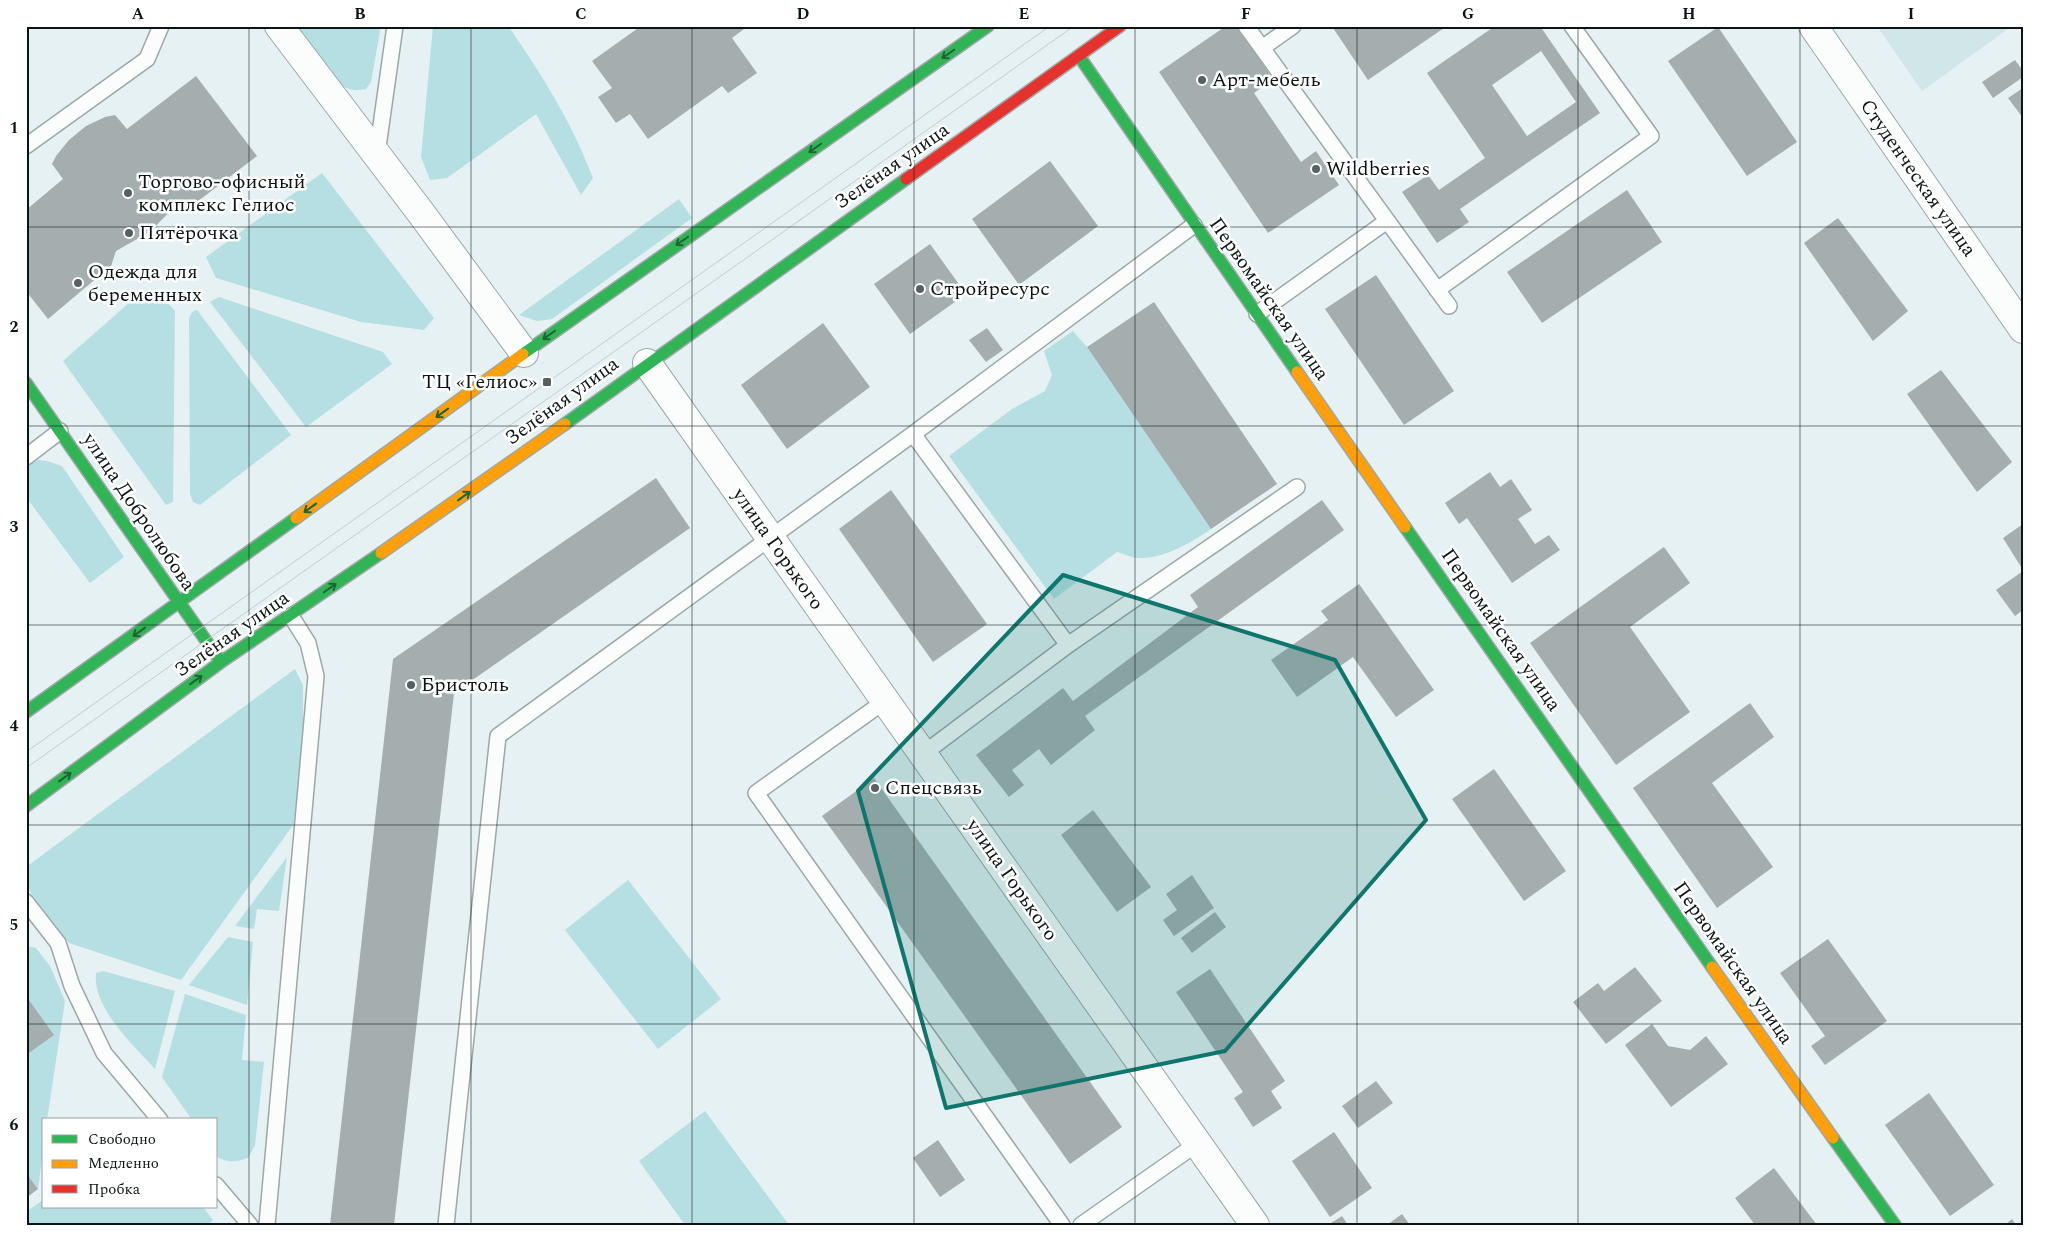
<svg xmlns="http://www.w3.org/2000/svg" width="2049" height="1251" font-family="Spectral,serif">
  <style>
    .built { fill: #d0e6e7 }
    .green { fill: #b6dfe3 }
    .building { fill: #a5aeaf; fill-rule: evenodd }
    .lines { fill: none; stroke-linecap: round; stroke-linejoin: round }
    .lane-casing { stroke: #9ea7a7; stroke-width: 18 }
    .street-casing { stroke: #9ea7a7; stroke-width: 30 }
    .fast-casing { stroke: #9ea7a7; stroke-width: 14 }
    .slow-casing { stroke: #9ea7a7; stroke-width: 14 }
    .jam-casing { stroke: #9ea7a7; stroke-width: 14 }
    .lane { stroke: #fbfdfd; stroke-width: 15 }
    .street { stroke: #fbfdfd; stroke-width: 28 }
    .fast { stroke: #30b455; stroke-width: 11 }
    .slow { stroke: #ff9f0a; stroke-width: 11 }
    .jam { stroke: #e5322d; stroke-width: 11 }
    .tram { stroke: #c8cccc; stroke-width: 1 }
    .oneway { stroke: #1e6434 }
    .marked { fill: #0f766e; fill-opacity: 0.2; stroke: #0f766e; stroke-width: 4; stroke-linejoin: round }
    .grid { fill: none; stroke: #0c1414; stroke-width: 1; stroke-opacity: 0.55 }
    .poi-dot { fill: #586162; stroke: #fff; stroke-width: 2 }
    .labels { text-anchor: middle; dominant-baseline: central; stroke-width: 5; stroke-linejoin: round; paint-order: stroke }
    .poi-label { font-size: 20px; fill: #0c1414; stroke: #fff; text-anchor: start }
    .street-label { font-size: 20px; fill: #0c1414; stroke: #fff }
    .neatline { fill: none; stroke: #0c1414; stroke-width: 2 }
    .grid-label { font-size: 16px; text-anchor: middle; font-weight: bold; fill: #0c1414 }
  </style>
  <rect width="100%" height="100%" fill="#e5f1f2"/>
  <path class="built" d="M1877,26H2012L1922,91Z"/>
  <path class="green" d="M296,26H381L371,82L366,89C362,89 357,91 354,90C330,87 309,45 296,26Z
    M433,26H508C543,76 571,121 593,178L581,195L536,114L447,178L430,180L421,157Z
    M322,173L434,318L424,330L361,322L216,278L206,257Z
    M679,199L692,218L552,319L537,321L519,315Z
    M138,295C154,294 165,298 175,311L173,502L166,505L63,361Z
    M219,297L383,352L392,364L306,427L210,302Z
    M197,310L291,435L200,505L193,502L190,494L189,318L192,312Z
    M1073,331L1087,347L1211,529C1193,542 1163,559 1140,558C1133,558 1124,554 1117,552L1054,599L949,456L1012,409L1045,391L1052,375L1044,351Z
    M38,460L47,461L62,466L124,557L90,583L26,497V467Z
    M295,669L303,685V737L296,821L181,980L69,943L32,895L26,882V867Z
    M287,857L279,911L257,909L254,929L235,926Z
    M628,880L721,999L658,1049L565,930Z
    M228,937L253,942L247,1005L189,985Z
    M26,946L36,948L50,966L65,1001L47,1120H44V1144L38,1189L26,1173Z
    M103,971L175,991L155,1069C133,1045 92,1007 96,973Z
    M185,994L246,1015L242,1060L264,1062L255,1145L248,1158C236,1162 228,1163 217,1157L216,1120H192L162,1077Z
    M705,1111L789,1225H685L639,1161Z
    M44,1199V1207H203L213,1220L208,1225H26V1212Z"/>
  <path class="building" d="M641,26H748L732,38L757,73L728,93L722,86L648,139L630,114L616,123L598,97L612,88L592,61Z
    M1226,26H1237L1273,79L1254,93L1301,162L1316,151L1339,185L1268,233L1159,72Z
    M1335,26H1447L1368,80L1333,28Z
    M1495,26H1540L1600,113L1460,209L1469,222L1437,243L1402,192L1428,175L1439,190L1485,158L1427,73ZM1541,51L1576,102L1527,136L1492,85Z
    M1718,27L1797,142L1747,176L1668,61Z
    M2015,60L2023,71V77L1993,98L1982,82Z
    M196,76L257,156L189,208L175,206L151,231L116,251L111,266L48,319L26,291V210L63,179L52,164L56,156L69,140L86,126L105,117L115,115L127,129Z
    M2023,88V118L2008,98Z
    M1050,161L1098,226L1019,285L972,219Z
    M1627,190L1662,242L1542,323L1507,272Z
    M1838,218L1908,311L1873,341L1804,243Z
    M930,244L966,294L910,334L874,284Z
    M1376,275L1454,391L1404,425L1325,309Z
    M1154,302L1277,484L1211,529L1087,347Z
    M823,323L870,387L787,449L741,385Z
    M987,328L1003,350L986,362L969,340Z
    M1941,370L2012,462L1977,492L1907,394Z
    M1490,472L1500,487L1511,479L1532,510L1518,519L1535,544L1549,535L1560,550L1512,583L1467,518L1459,524L1445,503Z
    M656,478L690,528L454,693L394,1225H330L393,659Z
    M891,490L987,624L933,662L839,529Z
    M1322,500L1344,530L1085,716L1095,730L1051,765L1039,749L1012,770L1024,785L1009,797L976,755L1063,688L1073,701L1198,607L1190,595Z
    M2023,524V570L2003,538Z
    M1664,547L1690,583L1630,627L1690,712L1616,765L1530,643Z
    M2023,571V610L2015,616L1996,590Z
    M1359,584L1434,690L1396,717L1353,657L1297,697L1271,660L1328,620L1321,611Z
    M1750,703L1774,737L1712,783L1773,867L1717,908L1633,788Z
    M1494,769L1566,871L1524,901L1452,799Z
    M874,778L1122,1127L1070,1164L822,816Z
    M1093,810L1151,887L1117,912L1061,835Z
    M1192,875L1214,908L1174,936L1163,920L1177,910L1166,894Z
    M1215,912L1226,927L1192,953L1181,938Z
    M1828,939L1887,1021L1825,1065L1811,1046L1825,1036L1780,973Z
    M1635,967L1662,1001L1606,1044L1573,1002L1598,983L1604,991Z
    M1210,969L1285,1081L1271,1091L1282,1108L1253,1127L1234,1098L1243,1092L1176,992Z
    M26,996L54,1035L26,1055Z
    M1652,1024L1668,1046L1690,1050L1706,1036L1728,1064L1671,1107L1625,1045Z
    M1376,1081L1393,1103L1358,1128L1342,1106Z
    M1929,1093L1994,1185L1950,1216L1885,1125Z
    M1334,1132L1372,1188L1330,1217L1292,1161Z
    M938,1140L965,1180L940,1197L913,1158Z
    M1774,1168L1817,1225H1755L1735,1198Z
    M26,1173L38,1189L26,1198Z
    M1402,1214L1410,1225H1387Z
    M1342,1216L1348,1225H1328Z
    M2012,1219L2016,1225H2005Z"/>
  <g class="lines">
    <g class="lane-casing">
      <path id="lane" d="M1246,26L1449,306
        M1262,48L1293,26
        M26,146L147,59L161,26
        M377,154L395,26
        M1437,290L1651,136L1572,26
        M1257,314L1387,221
        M913,434L1194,225
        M26,457L60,431
        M885,701L756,793L1062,1225
        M923,754L1068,645L1297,487
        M26,902L58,943L72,986L104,1053L160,1120
        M216,1185L250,1225
        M267,1225L316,676L308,643L291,616
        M446,1225L498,736L913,434L1068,645
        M1081,1225L1198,1143"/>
    </g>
    <g class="street-casing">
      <path id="street" d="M279,26L421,213L524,353
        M1813,26L2023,329
        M647,363L1255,1225"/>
    </g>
    <g class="fast-casing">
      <path id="fast" d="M1079,56L1297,372
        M523,354L988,26
        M26,383L221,662
        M565,424L906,179
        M1405,527L1712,967
        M26,712L296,518
        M26,806L221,662L381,553
        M1833,1138L1895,1225"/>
    </g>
    <g class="slow-casing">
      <path id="slow" d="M1297,372L1405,527
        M296,518L523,354
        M381,553L565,424
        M1712,967L1833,1138"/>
    </g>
    <g class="jam-casing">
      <path id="jam" d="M906,179L1120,26"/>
    </g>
    <use href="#lane" class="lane"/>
    <use href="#street" class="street"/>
    <use href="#fast" class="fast"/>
    <use href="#slow" class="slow"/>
    <use href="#jam" class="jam"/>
    <path class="tram" d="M26,752L1050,26
      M26,768L1074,26"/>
  </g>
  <defs><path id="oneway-shaft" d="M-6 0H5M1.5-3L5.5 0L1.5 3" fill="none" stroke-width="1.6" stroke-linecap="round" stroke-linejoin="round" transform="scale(1.25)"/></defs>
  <g class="oneway">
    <use href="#oneway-shaft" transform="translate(948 54) rotate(145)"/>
    <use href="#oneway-shaft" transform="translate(815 148) rotate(145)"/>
    <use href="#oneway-shaft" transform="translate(682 241) rotate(145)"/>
    <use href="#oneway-shaft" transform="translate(549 335) rotate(145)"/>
    <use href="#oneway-shaft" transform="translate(442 413) rotate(144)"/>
    <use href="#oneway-shaft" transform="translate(464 496) rotate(-36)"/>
    <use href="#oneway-shaft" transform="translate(310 508) rotate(144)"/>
    <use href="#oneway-shaft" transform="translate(330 588) rotate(-35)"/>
    <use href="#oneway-shaft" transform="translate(139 632) rotate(144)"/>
    <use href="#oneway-shaft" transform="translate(196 680) rotate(-36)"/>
    <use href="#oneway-shaft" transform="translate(65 777) rotate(-36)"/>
  </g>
  <path class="marked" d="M1063,575L1335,660L1426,820L1225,1051L946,1108L858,791Z"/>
  <path class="grid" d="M249,26V1225M471,26V1225M692,26V1225M914,26V1225M1135,26V1225M1357,26V1225M1578,26V1225M1800,26V1225M26,227H2023M26,426H2023M26,625H2023M26,825H2023M26,1024H2023"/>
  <g class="poi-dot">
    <circle cx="1202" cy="80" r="5"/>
    <circle cx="1316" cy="169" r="5"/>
    <circle cx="128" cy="193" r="5"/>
    <circle cx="129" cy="233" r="5"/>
    <circle cx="78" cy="283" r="5"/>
    <circle cx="920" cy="289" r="5"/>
    <rect x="542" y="377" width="10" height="10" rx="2.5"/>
    <circle cx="411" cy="685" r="5"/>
    <circle cx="875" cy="788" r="5"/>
  </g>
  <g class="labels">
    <g class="poi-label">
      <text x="1212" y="80">Арт-мебель</text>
      <text x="1326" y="169">Wildberries</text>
      <text x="138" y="182">Торгово-офисный<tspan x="138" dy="23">комплекс Гелиос</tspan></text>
      <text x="139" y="233">Пятёрочка</text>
      <text x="88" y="272">Одежда для<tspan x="88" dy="23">беременных</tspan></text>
      <text x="930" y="289">Стройресурс</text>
      <text x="537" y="382" text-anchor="end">ТЦ «Гелиос»</text>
      <text x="421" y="685">Бристоль</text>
      <text x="885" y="788">Спецсвязь</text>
    </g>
    <g class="street-label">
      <text transform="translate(892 166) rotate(-35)">Зелёная улица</text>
      <text transform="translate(1918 178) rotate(55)">Студенческая улица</text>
      <text transform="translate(1269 299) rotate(55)">Первомайская улица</text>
      <text transform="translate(562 401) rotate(-36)">Зелёная улица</text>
      <text transform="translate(139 512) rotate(56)">улица Добролюбова</text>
      <text transform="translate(778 549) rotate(55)">улица Горького</text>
      <text transform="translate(1501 630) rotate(55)">Первомайская улица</text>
      <text transform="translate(232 634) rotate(-35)">Зелёная улица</text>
      <text transform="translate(1012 880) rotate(55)">улица Горького</text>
      <text transform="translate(1733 963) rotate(55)">Первомайская улица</text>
    </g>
  </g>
  <rect width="2049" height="1251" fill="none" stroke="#ffffff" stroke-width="55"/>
  <rect x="42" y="1118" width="175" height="90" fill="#ffffff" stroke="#9ea1a1"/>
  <rect x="52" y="1135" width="25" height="8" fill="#30b455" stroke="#9ea1a1"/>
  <text x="88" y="1144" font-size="15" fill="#0c1414">Свободно</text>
  <rect x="52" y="1160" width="25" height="8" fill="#ff9f0a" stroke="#9ea1a1"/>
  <text x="88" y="1168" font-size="15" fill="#0c1414">Медленно</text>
  <rect x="52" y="1185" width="25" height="8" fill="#e5322d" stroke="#9ea1a1"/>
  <text x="88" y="1194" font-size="15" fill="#0c1414">Пробка</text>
  <rect x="28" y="28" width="1994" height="1196" class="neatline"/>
  <g class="grid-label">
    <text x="138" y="19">A</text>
    <text x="360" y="19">B</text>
    <text x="581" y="19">C</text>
    <text x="803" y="19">D</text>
    <text x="1024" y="19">E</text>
    <text x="1246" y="19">F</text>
    <text x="1468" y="19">G</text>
    <text x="1689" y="19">H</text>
    <text x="1911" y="19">I</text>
    <text x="14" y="133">1</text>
    <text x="14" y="332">2</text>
    <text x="14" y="532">3</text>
    <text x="14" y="731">4</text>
    <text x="14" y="930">5</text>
    <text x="14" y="1130">6</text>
  </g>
</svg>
